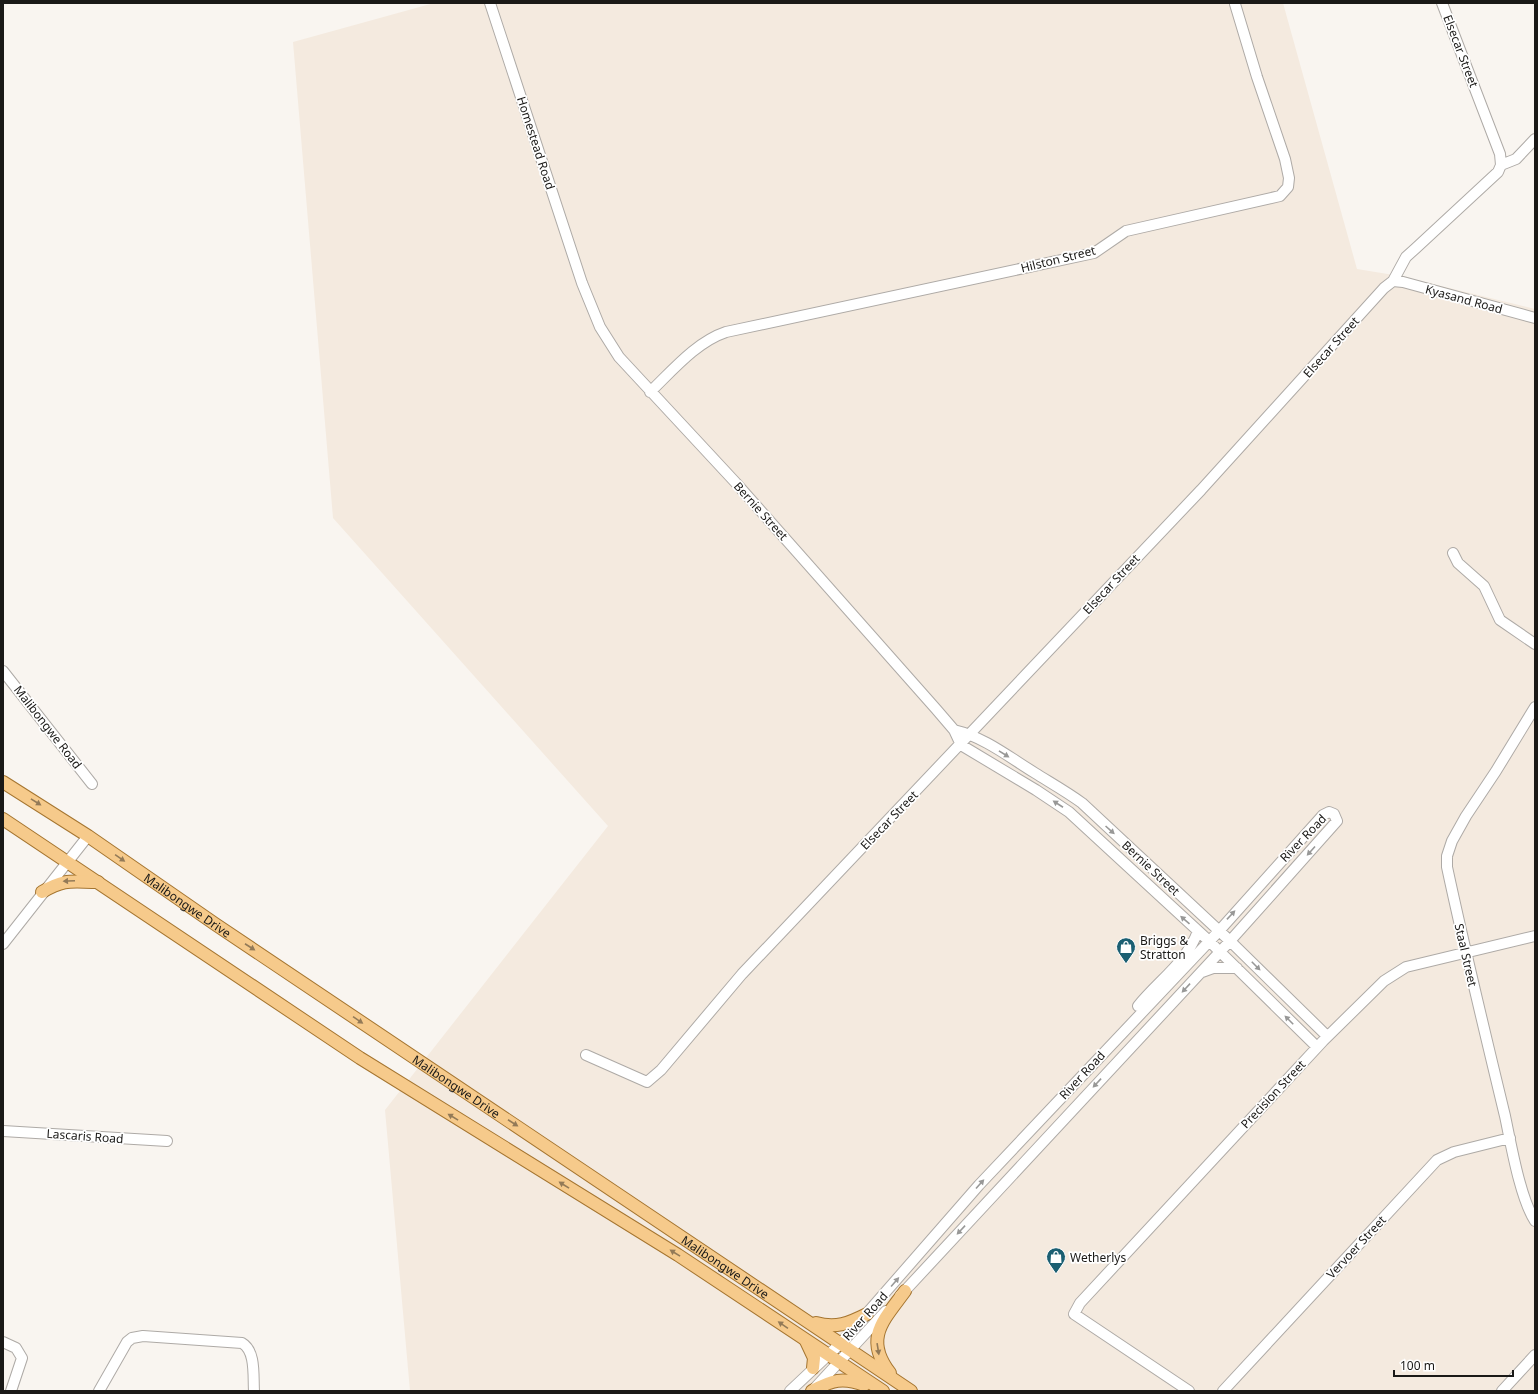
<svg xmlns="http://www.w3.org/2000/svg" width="1538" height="1394" font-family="'Noto Sans',sans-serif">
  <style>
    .built { fill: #f4eadf }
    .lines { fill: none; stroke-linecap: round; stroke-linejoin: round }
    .minor-casing { stroke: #aeaaa6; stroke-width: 12 }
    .major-casing { stroke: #a57530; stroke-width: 14 }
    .minor { stroke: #fff; stroke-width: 10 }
    .major { stroke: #f6ca8b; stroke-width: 12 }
    .oneway { fill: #989897 }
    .oneway2 { fill: #937a57 }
    .labels { text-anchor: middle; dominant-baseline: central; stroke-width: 3.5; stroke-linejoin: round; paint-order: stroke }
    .street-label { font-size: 12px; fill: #1a1917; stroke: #fff }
    .poi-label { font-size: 12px; fill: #1a1917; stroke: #fff; text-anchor: start }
  </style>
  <rect width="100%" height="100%" fill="#f9f5f0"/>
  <path class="built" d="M434,3H1283L1357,269L1400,276L1535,309V1391H410L385,1110L608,826L333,518L293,42Z"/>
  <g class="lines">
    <g class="minor-casing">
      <path id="minor" d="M490,3L582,283L600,327L619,357L736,483L936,709L954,730L961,745L1036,790L1069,812L1209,941L1317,1047
        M1501,165L1516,159L1535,139
        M1393,281L1403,282L1535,318
        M650,392C672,371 696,342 726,332L1094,253L1126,231L1280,196L1288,187L1289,178L1285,159L1257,77L1235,4
        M1453,553L1458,563L1484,586L1500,620L1535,644
        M3,671L92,784
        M1535,707L1496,771L1466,816L1452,841L1447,856V867C1465,951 1485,1033 1505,1116C1511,1144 1520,1198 1535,1221
        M954,730C984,737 1009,757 1035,773C1051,783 1067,792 1082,803L1230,941L1327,1036
        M3,944L88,836
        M1202,972L1213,968H1237
        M1138,1006C1158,981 1187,962 1198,931
        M586,1055L647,1082L661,1070L742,974L1201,490L1384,288L1393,281L1406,257L1416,248L1498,172L1501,165L1500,154L1442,3
        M3,1131L167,1141
        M3,1342L16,1348L22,1358L11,1391
        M814,1389L886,1311
        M99,1391L127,1342L132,1338L143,1336L242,1343C256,1351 253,1376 254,1391
        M790,1391L841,1343L979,1185L1219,931L1323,815L1329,812L1334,814L1337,821L1230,941L900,1296
        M1189,1391L1074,1314L1080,1303L1323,1041L1384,981L1406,967L1535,936
        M1223,1391L1437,1160L1454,1152L1510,1138
        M1502,1391L1535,1355"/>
    </g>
    <g class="major-casing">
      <g id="major">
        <path id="s1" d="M3,782L88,836L215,924L911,1391"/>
        <path d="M3,819L360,1058L678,1255L883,1391"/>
        <path d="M42,892C66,878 72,882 98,882"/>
        <path d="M816,1323C836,1329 849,1323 867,1314"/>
        <path d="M806,1341L814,1358L813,1368"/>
        <path d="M890,1373C863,1338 884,1320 905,1291"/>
        <path d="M812,1391C832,1380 843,1377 864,1385"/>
      </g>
    </g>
    <use href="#minor" class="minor"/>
    <use href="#major" class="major"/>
  </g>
  <defs><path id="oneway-solid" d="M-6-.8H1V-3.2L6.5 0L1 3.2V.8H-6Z"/></defs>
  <g class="oneway">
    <use href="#oneway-solid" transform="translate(1004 754) rotate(32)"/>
    <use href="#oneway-solid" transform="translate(1058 804) rotate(-147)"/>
    <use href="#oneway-solid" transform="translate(1110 830) rotate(42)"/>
    <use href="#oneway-solid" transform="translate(1311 851) rotate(132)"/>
    <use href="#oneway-solid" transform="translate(1231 915) rotate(-47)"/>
    <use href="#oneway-solid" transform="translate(1185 920) rotate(-139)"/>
    <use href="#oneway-solid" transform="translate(1256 966) rotate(45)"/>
    <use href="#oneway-solid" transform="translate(1186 988) rotate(133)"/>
    <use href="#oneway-solid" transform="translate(1289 1020) rotate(-135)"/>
    <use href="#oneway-solid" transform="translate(1097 1083) rotate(133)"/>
    <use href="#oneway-solid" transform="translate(980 1184) rotate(-48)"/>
    <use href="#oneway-solid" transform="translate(961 1230) rotate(133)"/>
    <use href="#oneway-solid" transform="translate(895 1282) rotate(-49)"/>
  </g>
  <g class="oneway2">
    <use href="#oneway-solid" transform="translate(36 802) rotate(32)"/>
    <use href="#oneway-solid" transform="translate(120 858) rotate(35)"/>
    <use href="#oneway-solid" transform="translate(69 881) rotate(177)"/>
    <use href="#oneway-solid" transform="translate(250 947) rotate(33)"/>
    <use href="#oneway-solid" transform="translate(358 1020) rotate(34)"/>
    <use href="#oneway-solid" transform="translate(453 1117) rotate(-149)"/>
    <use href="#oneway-solid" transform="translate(513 1123) rotate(33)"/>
    <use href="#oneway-solid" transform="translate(564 1185) rotate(-148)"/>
    <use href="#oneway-solid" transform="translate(675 1253) rotate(-148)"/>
    <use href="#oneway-solid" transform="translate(783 1325) rotate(-146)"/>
    <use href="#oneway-solid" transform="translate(878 1349) rotate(81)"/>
  </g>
  <defs>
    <g id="shop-pin" transform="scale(1)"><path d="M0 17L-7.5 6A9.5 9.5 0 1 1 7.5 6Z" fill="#1b5f72" stroke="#fff"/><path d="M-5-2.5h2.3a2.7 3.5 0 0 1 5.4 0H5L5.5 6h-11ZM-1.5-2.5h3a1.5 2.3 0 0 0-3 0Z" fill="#fff"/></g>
  </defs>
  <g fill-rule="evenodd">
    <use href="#shop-pin" x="1126" y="947"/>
    <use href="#shop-pin" x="1056" y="1257"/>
  </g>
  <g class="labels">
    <g class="street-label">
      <text transform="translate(1461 51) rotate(69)">Elsecar Street</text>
      <text transform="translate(536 143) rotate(72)">Homestead Road</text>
      <text transform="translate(1058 259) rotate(-14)">Hilston Street</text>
      <text transform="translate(1464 299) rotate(15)">Kyasand Road</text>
      <text transform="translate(1331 347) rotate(-48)">Elsecar Street</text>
      <text transform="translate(761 511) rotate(48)">Bernie Street</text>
      <text transform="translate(1111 584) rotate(-47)">Elsecar Street</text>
      <text transform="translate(48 727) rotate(52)">Malibongwe Road</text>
      <text transform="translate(889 820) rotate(-46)">Elsecar Street</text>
      <text transform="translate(1303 838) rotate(-46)">River Road</text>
      <text transform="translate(1151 868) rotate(43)">Bernie Street</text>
      <text stroke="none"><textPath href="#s1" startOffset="222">Malibongwe Drive</textPath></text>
      <text transform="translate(1466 955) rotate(77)">Staal Street</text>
      <text transform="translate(1082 1075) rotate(-47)">River Road</text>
      <text stroke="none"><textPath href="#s1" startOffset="546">Malibongwe Drive</textPath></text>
      <text transform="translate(1273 1094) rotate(-47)">Precision Street</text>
      <text transform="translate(85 1136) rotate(4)">Lascaris Road</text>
      <text transform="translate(1356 1247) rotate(-47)">Vervoer Street</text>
      <text stroke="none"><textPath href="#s1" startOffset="870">Malibongwe Drive</textPath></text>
      <text transform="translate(865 1316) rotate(-48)">River Road</text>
    </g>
    <g class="poi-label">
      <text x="1140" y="940">Briggs &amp;<tspan x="1140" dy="14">Stratton</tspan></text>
      <text x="1070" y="1257">Wetherlys</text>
    </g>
  </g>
  <rect width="1538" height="1394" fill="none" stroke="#1a1917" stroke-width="8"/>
  <path d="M1394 1370v6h119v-6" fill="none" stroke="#1a1917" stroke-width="2"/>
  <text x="1400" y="1370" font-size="12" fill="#1a1917" stroke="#ffffff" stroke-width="3" paint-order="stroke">100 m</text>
</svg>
